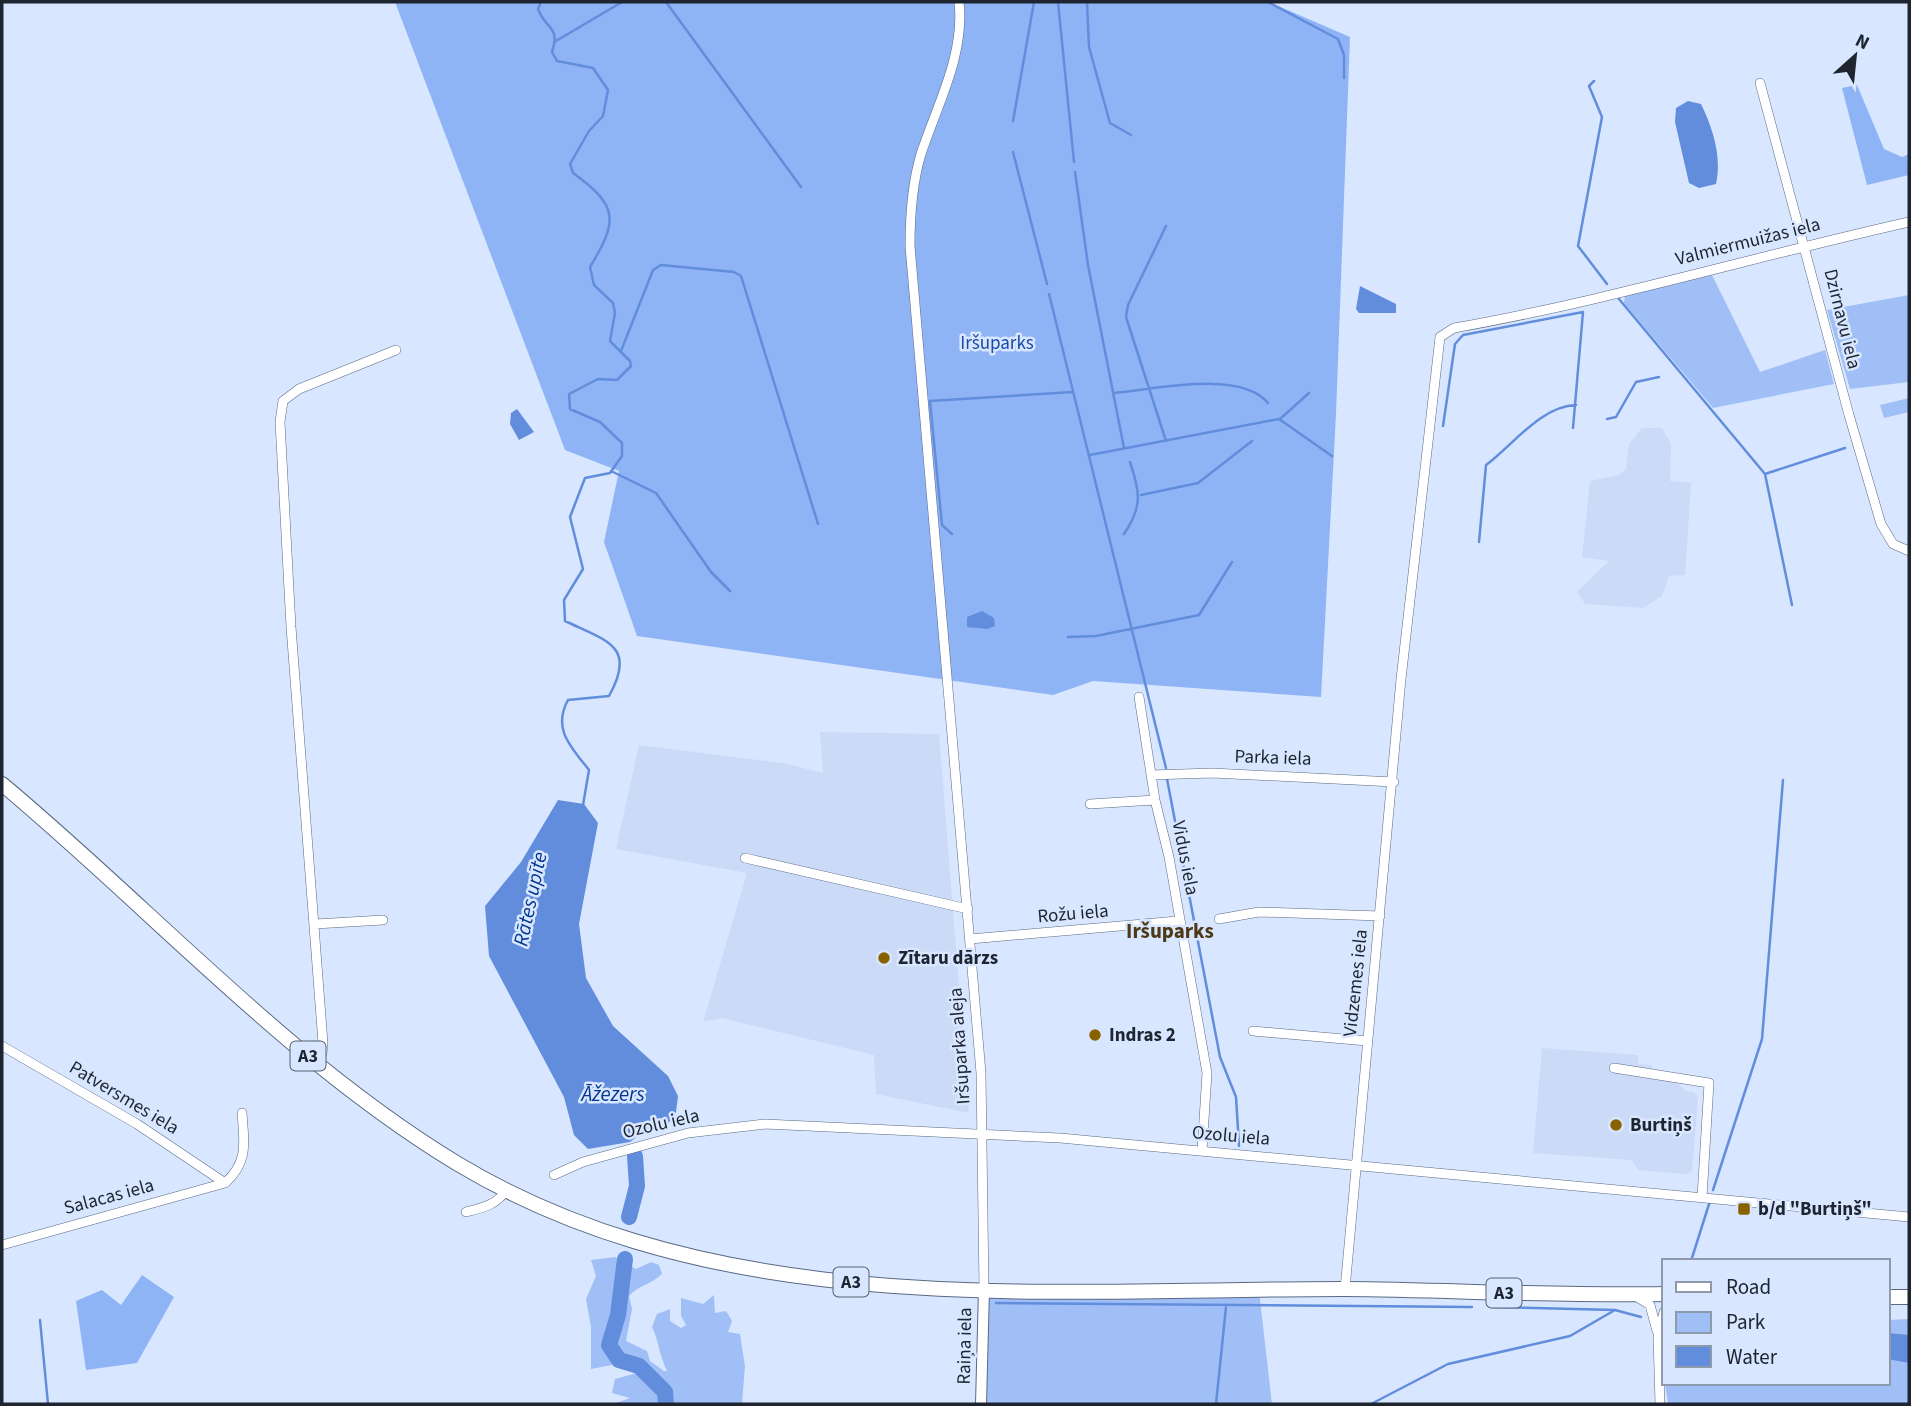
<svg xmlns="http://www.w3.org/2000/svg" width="1911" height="1406" font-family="'Source Sans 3',sans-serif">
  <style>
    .built { fill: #cadaf7 }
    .green { fill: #a0bff6 }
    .forest { fill: #8fb4f5 }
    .water { fill: #618ddc }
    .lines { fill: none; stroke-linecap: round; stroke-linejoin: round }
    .stream { stroke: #618ddc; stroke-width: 2.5 }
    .river { stroke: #618ddc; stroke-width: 16 }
    .minor-casing { stroke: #5a6983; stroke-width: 10 }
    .tertiary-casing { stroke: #5a6983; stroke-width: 12 }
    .trunk-casing { stroke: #5a6983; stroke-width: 16 }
    .minor { stroke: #fff; stroke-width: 9 }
    .tertiary { stroke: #fff; stroke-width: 10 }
    .trunk { stroke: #fff; stroke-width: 14 }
    .poi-dot { fill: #896200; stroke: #d8e7ff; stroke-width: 2.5 }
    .labels { text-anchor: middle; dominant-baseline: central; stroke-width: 5; stroke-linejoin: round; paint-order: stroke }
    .shield { fill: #d8e7ff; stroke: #565f6e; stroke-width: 2 }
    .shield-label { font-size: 18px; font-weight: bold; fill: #1f2530 }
    .street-label { font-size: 19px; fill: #1f2530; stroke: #d8e7ff }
    .park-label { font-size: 19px; fill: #194ba7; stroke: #d8e7ff }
    .poi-label { font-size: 19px; font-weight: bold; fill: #1f2530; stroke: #d8e7ff; text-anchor: start }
    .water-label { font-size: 21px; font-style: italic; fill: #043791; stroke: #d8e7ff }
    .neighbourhood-label { font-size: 21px; font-weight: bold; fill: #4d3913; stroke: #d8e7ff }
  </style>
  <rect width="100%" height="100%" fill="#d8e7ff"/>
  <path class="built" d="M1642,428H1662L1671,444L1670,481L1691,483L1685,575L1669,576L1662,596L1643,608L1585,604L1577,592L1609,561L1582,557L1590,481L1619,475L1626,469L1629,444Z
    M820,732L939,734L969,1113L876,1094L874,1055L722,1018L703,1022L747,873L616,849L639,745L783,763L823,773Z
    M1542,1048L1638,1055V1064L1652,1065L1651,1078L1677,1082L1685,1091L1694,1092L1698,1098L1692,1171L1687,1174L1638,1170L1632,1160L1533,1153Z"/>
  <path class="green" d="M1711,273L1760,372L1825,350L1834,384L1713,408L1624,303L1625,296Z
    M1909,295V382L1850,389L1827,310Z
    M1909,398V412L1884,418L1880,405Z
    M615,1257L636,1269L651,1262L659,1265L662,1274C652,1284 639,1285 629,1296L632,1309L626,1341L647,1351L650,1361L664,1371H667C659,1355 659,1341 652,1327L657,1314L670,1309V1321L681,1328L686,1325L681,1316V1298L703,1304L714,1295L715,1313L726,1311L732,1321L728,1332L740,1334L745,1366L742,1404H613L630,1398L612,1393L615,1379L637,1373L612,1365L591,1369V1327L586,1299L596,1276L591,1260Z
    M984,1289L1259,1291L1272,1404H981Z
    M1909,1319V1404H1668L1665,1383H1888V1320Z"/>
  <path class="forest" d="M395,2H1269L1350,37L1336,414L1321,697L1093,681L1053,695L637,636L604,542L619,471L565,450Z
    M1857,85L1884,149L1902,157L1909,154V175L1867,185L1842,88Z
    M142,1275L174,1297L137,1363L86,1370L76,1301L102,1290L121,1305Z"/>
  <path class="water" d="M1688,101L1701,104C1713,129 1722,156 1716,184L1699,188L1689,183L1675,122L1676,108Z
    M1360,286L1396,304V313H1359L1356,309Z
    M517,409L534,432L519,440L510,424L511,413Z
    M982,611L994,618L995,626L987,629L967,627V617Z
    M558,800L584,804L598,823L579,924L586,978L613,1026L668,1076L678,1096L676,1112L663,1131L643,1132L630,1142L588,1149L574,1135L564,1097L489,956L485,906L521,862Z
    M1888,1333L1909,1335V1363L1888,1359Z"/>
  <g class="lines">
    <path class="stream" d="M541,2L538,9C545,29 561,26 552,52L557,61L593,68L608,90L603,116L589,131L570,164L573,173C619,206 618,221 590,267L594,285L613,303L615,313L610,341L630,361L631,366L617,380L598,379L569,394L570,409L600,422L622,443V456L610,473L585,478L570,517L583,569L564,600L565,621C607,641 637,646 609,696L568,700C552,729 571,747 589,770L583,805
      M666,2L801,187
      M1058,2L1074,162
      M1087,2L1089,47L1110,123L1131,135
      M1268,2L1338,39L1344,55V78
      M556,41L622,2
      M1594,81L1589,86L1602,117L1578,246L1607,284
      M1013,121L1034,2
      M1013,152L1047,284
      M1075,172L1088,265L1124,448
      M1049,294L1166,768
      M1619,299L1765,474L1792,605
      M621,351L653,270L661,265L734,272L741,276L818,524
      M1113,393C1152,390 1241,369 1268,403
      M1280,419L1309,393
      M1607,419L1616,417L1636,382L1659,377
      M1443,426L1455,344L1463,335L1583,312L1573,428
      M1166,441L1126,317L1128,305L1166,226
      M1090,455L1279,419L1332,456
      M611,471L656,493L711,572L730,591
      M1765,474L1845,448
      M1141,495L1198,483L1252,441
      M952,534L942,525L930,401L1073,392
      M1124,534C1143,506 1140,492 1130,462
      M1479,542L1486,465C1513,445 1541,406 1576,405
      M1068,637L1096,636L1199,615L1232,562
      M1167,779L1220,1057L1236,1097L1239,1146
      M1713,1190L1762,1039L1783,780
      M1691,1261L1710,1201
      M996,1303L1472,1307
      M1492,1307L1615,1310L1641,1317
      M40,1320L48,1404
      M1216,1404L1226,1307
      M1371,1404L1448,1364L1570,1336L1615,1310"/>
    <path class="river" d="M629,1217L637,1186L635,1156
      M625,1259L618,1315L609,1345L619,1360L639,1366L665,1392L666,1404"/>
    <g class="minor-casing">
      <path id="minor" d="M959,2C965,55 937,105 921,154C912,184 910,214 910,246L981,1073L984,1289
        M1760,83L1849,415L1881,524L1893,544L1909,551
        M1139,697L1155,800L1169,857L1207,1073L1202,1151
        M1151,775L1212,773L1394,782
        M1090,804L1155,800
        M745,858L968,909
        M1219,919L1259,912L1380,916
        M315,924L383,920
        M970,939L1178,921
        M1253,1031L1367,1041
        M2,1046L137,1124L225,1183
        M316,1062L322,1054L323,1043L291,627L280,422L283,401L299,389L396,350
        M1614,1068L1709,1083L1702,1197
        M554,1175L583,1162L688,1133L765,1124L1060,1138L1909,1217
        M466,1212C482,1208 497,1205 506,1190
        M2,1245L225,1183C249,1162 244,1141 242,1113
        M1345,1289L1401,679L1440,337L1454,328C1607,301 1757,256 1909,222
        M1637,1297L1650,1305L1657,1331
        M1660,1404L1658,1336L1664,1312"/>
    </g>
    <g class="tertiary-casing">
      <path id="tertiary" d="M981,1404L984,1289"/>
    </g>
    <g class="trunk-casing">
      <path id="trunk" d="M2,784C153,910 288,1061 458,1164C722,1322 1049,1289 1344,1289C1451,1290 1557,1296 1664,1294
        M1888,1297H1909"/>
    </g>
    <use href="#minor" class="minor"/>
    <use href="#tertiary" class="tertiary"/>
    <use href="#trunk" class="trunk"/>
  </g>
  <g class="poi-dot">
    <circle cx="884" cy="958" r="7"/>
    <circle cx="1095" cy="1035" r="7"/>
    <circle cx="1616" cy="1125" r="7"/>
    <rect x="1737" y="1202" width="14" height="14" rx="3.5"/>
  </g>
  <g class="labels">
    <g class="shield">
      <rect x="290.5" y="1041.5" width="35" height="29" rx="5"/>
      <rect x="833.5" y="1267.5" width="35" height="29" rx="5"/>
      <rect x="1486.5" y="1278.5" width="35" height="29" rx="5"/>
    </g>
    <g class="shield-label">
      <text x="308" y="1056">A3</text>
      <text x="851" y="1282">A3</text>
      <text x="1504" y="1293">A3</text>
    </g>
    <g class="street-label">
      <text transform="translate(1748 242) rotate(-14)">Valmiermuižas iela</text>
      <text transform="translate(1842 319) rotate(76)">Dzirnavu iela</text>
      <text transform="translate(1273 758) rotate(2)">Parka iela</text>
      <text transform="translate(1185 858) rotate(79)">Vidus iela</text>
      <text transform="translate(1073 914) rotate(-5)">Rožu iela</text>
      <text transform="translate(1356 983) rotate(-84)">Vidzemes iela</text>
      <text transform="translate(960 1046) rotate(-94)">Iršuparka aleja</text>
      <text transform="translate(124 1098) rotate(31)">Patversmes iela</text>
      <text transform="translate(661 1124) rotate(-13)">Ozolu iela</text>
      <text transform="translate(1231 1136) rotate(5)">Ozolu iela</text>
      <text transform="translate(109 1197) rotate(-15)">Salacas iela</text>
      <text transform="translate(965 1346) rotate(-89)">Raiņa iela</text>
    </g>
    <g class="park-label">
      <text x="997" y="343">Iršuparks</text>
    </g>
    <g class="poi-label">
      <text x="898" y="958">Zītaru dārzs</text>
      <text x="1109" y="1035">Indras 2</text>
      <text x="1630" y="1125">Burtiņš</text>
      <text x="1758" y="1209">b/d "Burtiņš"</text>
    </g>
    <g class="water-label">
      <text transform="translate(530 899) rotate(-78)">Rātes upīte</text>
      <text x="613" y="1094">Āžezers</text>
    </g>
    <g class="neighbourhood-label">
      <text x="1170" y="931">Iršuparks</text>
    </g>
  </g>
  <rect width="1911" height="1406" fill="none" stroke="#1f2530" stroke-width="7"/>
  <rect x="1662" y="1259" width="228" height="126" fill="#d8e7ff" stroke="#8e99ac" stroke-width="2"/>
  <rect x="1676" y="1282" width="35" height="10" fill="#ffffff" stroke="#8e99ac" stroke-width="2"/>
  <text x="1726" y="1294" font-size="21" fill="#1f2530">Road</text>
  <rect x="1676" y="1312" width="35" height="21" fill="#a0bff6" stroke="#8e99ac" stroke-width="2"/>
  <text x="1726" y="1329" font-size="21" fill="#1f2530">Park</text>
  <rect x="1676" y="1346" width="35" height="21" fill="#618ddc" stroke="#8e99ac" stroke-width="2"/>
  <text x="1726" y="1364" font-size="21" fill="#1f2530">Water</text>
  <g transform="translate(1855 56) rotate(27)" stroke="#d8e7ff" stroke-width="5" paint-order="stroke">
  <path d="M0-5L12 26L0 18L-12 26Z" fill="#1f2530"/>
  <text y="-10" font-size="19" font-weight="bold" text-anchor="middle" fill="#1f2530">N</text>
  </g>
</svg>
